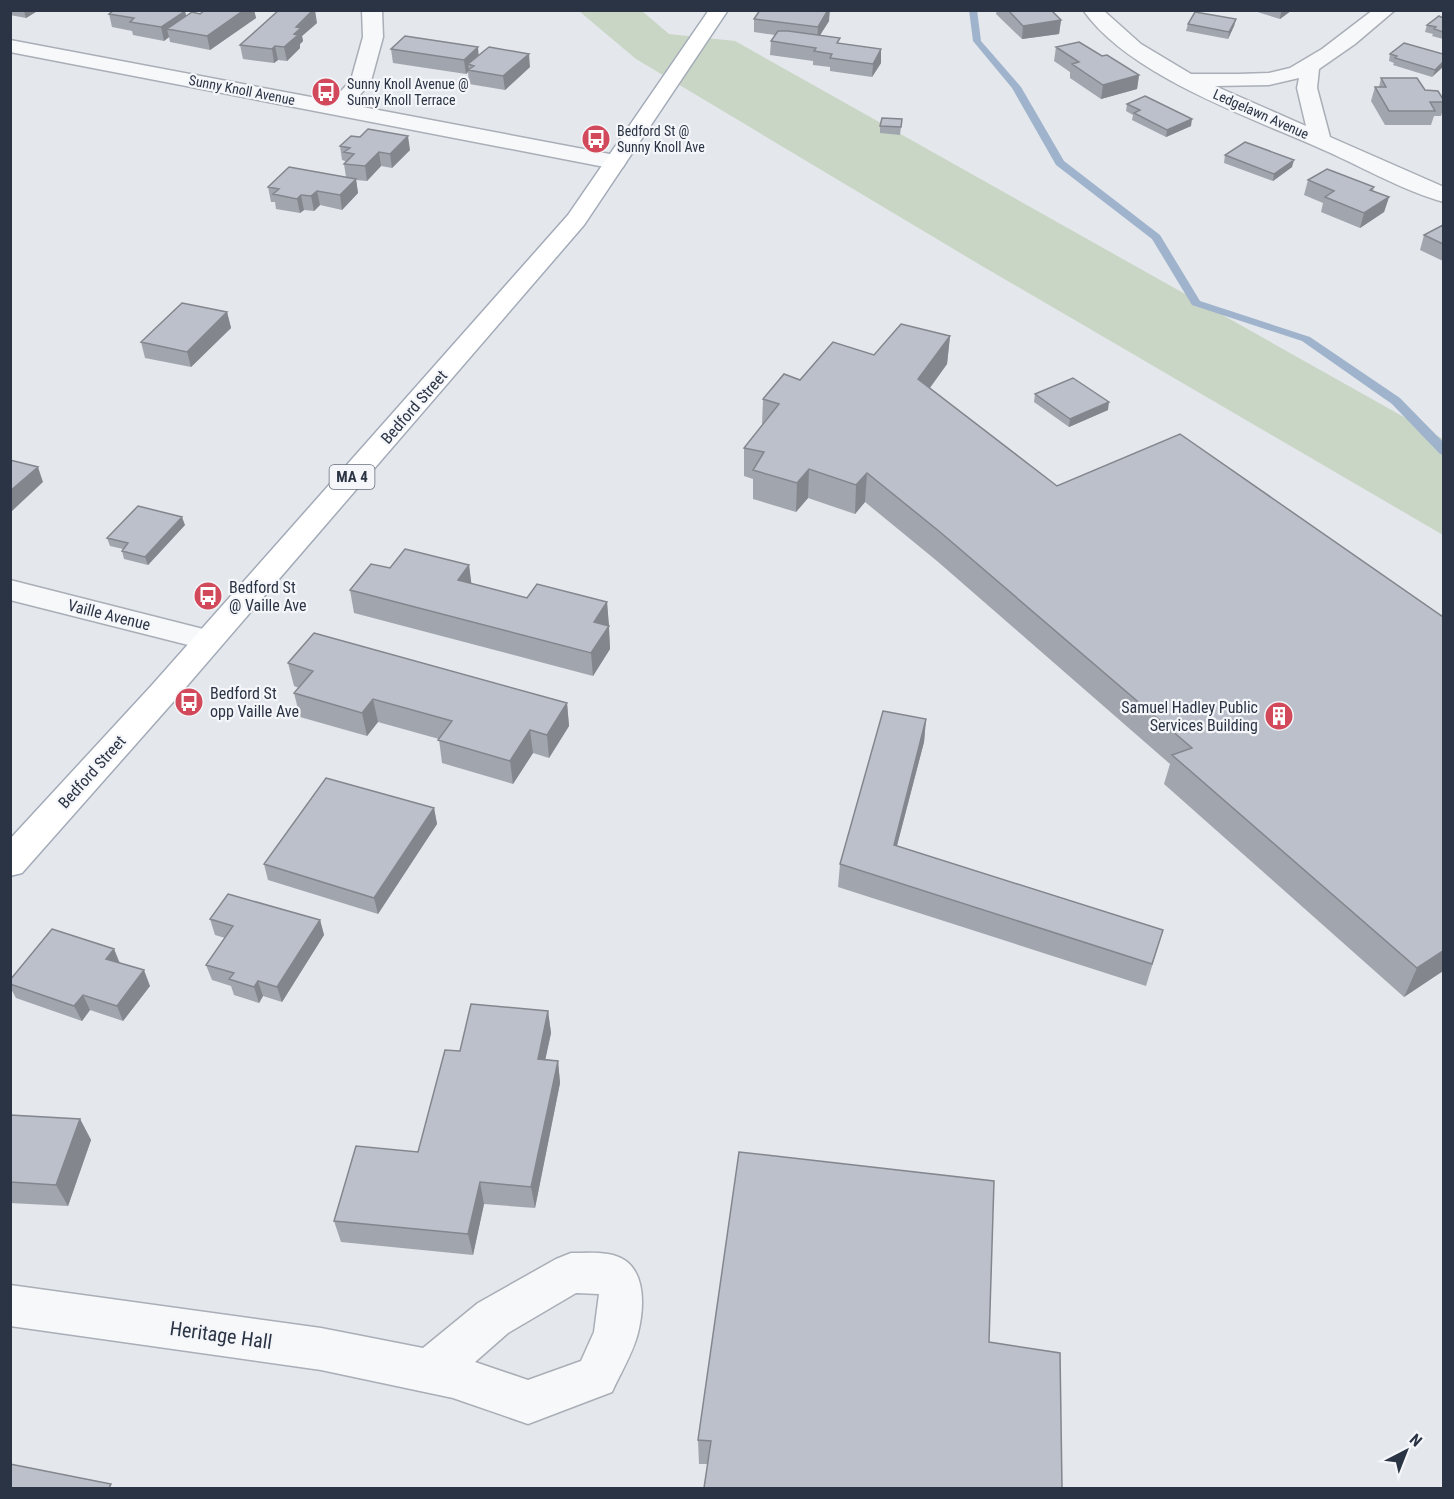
<svg xmlns="http://www.w3.org/2000/svg" width="1454" height="1499" font-family="'Roboto Condensed',sans-serif">
  <style>
    .green { fill: #c9d6c5 }
    .lines { fill: none; stroke-linecap: round; stroke-linejoin: round }
    .stream { fill: #9fb4cc; fill-rule: evenodd }
    .minor-casing { stroke: #a9aeb7; stroke-width: 3 }
    .major-casing { stroke: #a3abb8; stroke-width: 3 }
    .minor { fill: #f7f8fa; fill-rule: evenodd }
    .major { fill: #fff; fill-rule: evenodd }
    .wall { fill: #a1a5ae }
    .shaded-wall { fill: #83868d }
    .building { fill: #bbc0ca; stroke: #83868d; stroke-width: 1.5 }
    .labels { text-anchor: middle; dominant-baseline: central; stroke-width: 4.5; stroke-linejoin: round; paint-order: stroke }
    .far-poi-label { font-size: 14px; fill: #2b3445; stroke: #f4f6f9; text-anchor: start }
    .far-street-label { font-size: 14px; fill: #2b3445; stroke: #f4f6f9 }
    .shield { fill: #f4f6f9; stroke: #676e7b; stroke-width: 1.5 }
    .shield-label { font-size: 15px; font-weight: bold; fill: #2b3445 }
    .street-label { font-size: 16px; fill: #2b3445; stroke: #f4f6f9 }
    .poi-label { font-size: 16px; fill: #2b3445; stroke: #f4f6f9; text-anchor: start }
    .near-street-label { font-size: 20px; fill: #2b3445; stroke: #f4f6f9 }
  </style>
  <rect width="100%" height="100%" fill="#e4e7ec"/>
  <path class="green" d="M579,11H642L669,34L735,41L1443,439V535L982,266L636,59Z"/>
  <g class="lines">
    <path class="stream" d="M969,10H977L981,41L1021,87L1064,161L1160,235L1200,301L1310,337L1400,398L1444,443V455L1440,454L1392,404L1302,341L1192,305L1152,239L1056,165L1012,88L973,41Z"/>
    <g class="minor-casing">
      <path id="minor" d="M362,10H382L383,37L371,81L352,105L615,155L623,157L626,162L623,167L615,169L10,52V40L332,101L351,80L363,37Z
        M1083,10H1103L1141,44L1191,74H1239L1269,73L1290,68L1322,49L1373,10H1395L1355,44L1319,69L1317,88L1330,137L1444,187V202C1406,192 1362,167 1326,151C1253,118 1130,77 1083,10ZM1299,78L1297,88L1306,126L1215,86L1269,85Z
        M10,580L219,633L223,640L219,647L208,650L10,600Z
        M571,1253C583,1253 596,1252 608,1254C647,1260 645,1304 638,1333C633,1353 620,1374 612,1392L528,1424L453,1398L321,1370L10,1326V1285L321,1328L423,1348L478,1303L556,1259ZM576,1293L599,1294L594,1332L581,1361L528,1380L475,1362L508,1333Z"/>
    </g>
    <g class="major-casing">
      <path id="major" d="M709,10H728L584,225L174,701L22,873L10,876V839L152,685L568,215Z"/>
    </g>
    <use href="#minor" class="minor"/>
    <use href="#major" class="major"/>
  </g>
  <path class="wall" d="M10,10H39L26,18L10,15Z
    M205,10H254L256,18L210,50L170,42L169,37L164,41L133,35L132,31L112,27L109,14L185,11L186,16L200,14Z
    M997,10H1051L1061,20L1059,34L1022,39L996,14Z
    M1251,10H1292L1280,19Z
    M1443,18V39L1432,36L1433,34L1425,32L1427,25Z
    M754,19L829,21L820,35L881,63L872,77L830,71V67L813,65V61L770,55L771,41L775,35L754,32Z
    M1236,19L1234,26L1228,39L1186,31L1188,24Z
    M317,23L302,36L303,41L300,44V48L287,61L278,60L274,63L243,59L240,45Z
    M1056,47L1102,56L1139,75L1137,89L1101,99L1070,78V72L1054,61Z
    M391,49L479,55L530,67L505,90L469,84L468,72L466,74L393,63Z
    M1390,54H1443L1432,77L1393,65L1394,63L1389,61Z
    M1381,78L1425,90L1443,99V109L1441,116H1434L1431,125H1385L1371,101L1375,87H1379Z
    M1127,104L1191,126L1166,137L1132,120L1133,115L1126,111Z
    M902,119L900,135L880,133V126Z
    M340,146L410,150L392,168L381,166L367,181L356,180L358,193L342,210L320,205L314,211L304,210L300,213L276,209L275,202H271L268,187L346,177L344,164L346,162L345,161L342,160Z
    M1225,155L1292,167L1273,181L1224,163Z
    M1308,180L1374,187L1373,191L1389,197L1384,212L1360,228L1321,212L1323,203L1304,195Z
    M1443,225V261L1420,250L1424,235Z
    M227,312L231,328L191,367L145,358L141,342Z
    M950,336L947,364L930,388L1443,971L1404,997L1164,784L1170,764L937,561L865,502L855,514L808,498L796,512L753,499V479L744,476V448L762,425L763,399L800,380L874,355Z
    M1035,394L1108,410L1069,427L1034,402Z
    M185,525L148,565L124,559L122,551L123,549L110,546L107,538Z
    M469,565L471,584L527,598L607,602L610,649L593,676L354,613L350,590L390,568Z
    M288,663L567,703L569,726L549,758L533,753L513,784L442,763L439,739L378,722L367,736L300,717L294,693L299,688L294,686Z
    M926,719L924,742L897,846L1163,930L1146,986L838,887L840,864Z
    M434,808L437,824L378,914L268,880L264,864Z
    M210,919L320,920L324,935L282,1002L263,996L259,1003L234,995L231,986L212,980L206,965L225,938L215,935Z
    M114,949L120,963L150,986L123,1021L90,1010L82,1021L16,998L10,987V980Z
    M548,1011L551,1033L545,1059L558,1061L560,1083L535,1208L484,1204L473,1255L341,1242L334,1221L418,1152L460,1051Z
    M10,1115L80,1119L91,1140L68,1206L10,1203Z
    M989,1342L708,1464H699L698,1440Z"/>
  <path class="shaded-wall" d="M26,10H39L26,18L24,11Z
    M244,10H254L256,18L210,50L207,36Z
    M313,10H315L317,23L302,36L303,41L300,44V48L287,61L284,47L296,27Z
    M828,10H830L829,21L817,40L818,27Z
    M1284,10H1292L1280,19L1281,12Z
    M185,11L188,24L167,29L169,37L164,41L161,27Z
    M1236,19L1234,26L1228,39L1229,32Z
    M1061,20L1059,34L1022,39L1023,26Z
    M275,46L278,60L274,63L272,49Z
    M478,47L479,60L468,64L469,70H468V72L466,74L464,60Z
    M881,49V63L872,77L873,64Z
    M529,54L530,67L505,90L503,76Z
    M1443,62V67L1432,77L1435,70Z
    M1139,75L1137,89L1101,99L1103,85Z
    M1192,119L1191,126L1166,137L1167,130Z
    M408,136L410,150L392,168L390,154Z
    M379,152L381,166L367,181L365,166Z
    M1294,160L1292,167L1273,181L1274,174Z
    M356,179L358,193L342,210L340,195Z
    M317,191L320,205L314,211L311,196Z
    M301,195L304,210L300,213L297,199Z
    M1389,197L1384,212L1360,228L1364,213Z
    M227,312L231,328L191,367L187,352Z
    M950,336L947,364L915,408L918,379Z
    M1109,402L1108,410L1069,427L1070,419Z
    M38,467L43,482L12,511L10,505V491Z
    M809,469L808,498L796,512L797,483Z
    M867,473L865,502L855,514L856,485Z
    M182,517L185,525L148,565L145,557Z
    M469,565L472,588L458,580Z
    M607,602L609,625L596,645L594,622Z
    M609,626L610,649L593,676L591,653Z
    M373,699L378,722L367,736L362,713Z
    M567,703L569,726L549,758L547,735Z
    M926,719L924,742L891,868L894,845Z
    M530,730L533,753L513,784L510,761Z
    M434,808L437,824L378,914L374,898Z
    M320,920L324,935L282,1002L277,987Z
    M114,949L120,965L106,959Z
    M1443,951V971L1404,997L1417,968Z
    M144,970L150,986L123,1021L117,1006Z
    M258,981L263,996L259,1003L254,987Z
    M83,995L90,1010L82,1021L74,1006Z
    M548,1011L551,1033L541,1080L538,1059Z
    M558,1061L560,1083L535,1208L531,1187Z
    M80,1119L91,1140L68,1206L56,1185Z
    M480,1182L484,1204L473,1255L468,1234Z"/>
  <path class="building" d="M114,10H184L185,11L161,27L130,22L134,18L109,14Z
    M205,10H244L207,36L167,29L192,12L200,14Z
    M279,10H313L296,27L301,28L294,34L298,35L284,47L275,46L272,49L240,45Z
    M760,10H828L818,27L754,19Z
    M1008,10H1051L1061,20L1023,26Z
    M1195,12L1236,19L1229,32L1188,24Z
    M1439,16L1443,18V32L1434,29L1436,27L1427,25Z
    M778,31H788L840,38L837,43L881,49L873,64L830,58L832,54L814,51L816,48L771,41Z
    M405,36L478,47L464,60L391,49Z
    M1079,42L1102,56L1107,55L1139,75L1103,85L1072,64L1079,62L1056,47Z
    M1404,43L1443,54V62L1435,70L1395,58L1397,56L1390,54Z
    M489,47L529,54L503,76L468,70L474,66L468,64Z
    M1381,78H1417L1425,90L1438,91L1443,99V102H1430L1435,111H1389L1375,87H1386Z
    M1145,96L1192,119L1167,130L1134,113L1140,110L1127,104Z
    M882,118L902,119L901,127L880,126Z
    M368,129L408,136L390,154L379,152L365,166L344,164L354,154L344,152L350,148L340,146L351,136L360,137Z
    M1245,142L1294,160L1274,174L1225,155Z
    M289,167L356,179L340,195L317,191L311,196L301,195L297,199L273,194L279,189L268,187Z
    M1327,169L1374,187L1370,190L1389,197L1364,213L1325,197L1334,191L1308,180Z
    M1443,225V244L1424,235Z
    M182,303L227,312L187,352L141,342Z
    M901,324L950,336L918,379L1057,486L1180,434L1443,617V951L1417,968L1172,755L1192,748L940,532L867,473L856,485L809,469L797,483L753,470L764,452L744,448L779,404L763,399L784,374L800,380L833,342L874,355Z
    M1073,378L1109,402L1070,419L1035,394Z
    M10,460L38,467L10,491Z
    M138,506L182,517L145,557L122,551L128,543L107,538Z
    M405,549L469,565L458,580L527,598L537,584L607,602L594,622L609,626L591,653L350,590L371,564L390,568Z
    M314,633L567,703L547,735L530,730L510,761L438,740L452,721L373,699L362,713L294,693L313,671L288,663Z
    M883,711L926,719L894,845L1163,930L1152,964L840,864Z
    M326,778L434,808L374,898L264,864Z
    M228,894L320,920L277,987L258,981L254,987L229,979L234,973L206,965L233,926L210,919Z
    M52,929L114,949L106,959L144,970L117,1006L83,995L74,1006L10,984V980Z
    M471,1004L548,1011L538,1059L558,1061L531,1187L480,1182L468,1234L334,1221L356,1146L418,1152L445,1050L460,1051Z
    M10,1115L80,1119L56,1185L10,1182Z
    M739,1152L994,1181L989,1342L1060,1353L1062,1488H704L711,1441L698,1440Z
    M10,1464L111,1484L109,1488H10Z"/>
  <defs>
    <g id="bus-disc" transform="scale(1.5)"><circle r="9.5" fill="#d1495b" stroke="#f4f6f9"/><path d="M-5-6H5V4H4V6H2V4H-2V6H-4V4H-5ZM-3.5-4V0h7V-4ZM-3.5 1.2v1.5H-2V1.2ZM2 1.2v1.5H3.5V1.2Z" fill="#fff"/></g>
    <g id="building-disc" transform="scale(1.5)"><circle r="9.5" fill="#d1495b" stroke="#f4f6f9"/><path d="M-4-6H4V6H1V3H-1V6H-4ZM-2.5-4.3h1.7v1.8h-1.7ZM.8-4.3h1.7v1.8H.8ZM-2.5-1h1.7V.8h-1.7ZM.8-1h1.7V.8H.8Z" fill="#fff"/></g>
  </defs>
  <g fill-rule="evenodd">
    <use href="#bus-disc" x="326" y="92"/>
    <use href="#bus-disc" x="596" y="139"/>
    <use href="#bus-disc" x="208" y="596"/>
    <use href="#bus-disc" x="189" y="702"/>
    <use href="#building-disc" x="1279" y="716"/>
  </g>
  <g class="labels">
    <g class="far-poi-label">
      <text x="347" y="84">Sunny Knoll Avenue @<tspan x="347" dy="16">Sunny Knoll Terrace</tspan></text>
      <text x="617" y="131">Bedford St @<tspan x="617" dy="16">Sunny Knoll Ave</tspan></text>
    </g>
    <g class="far-street-label">
      <text transform="translate(242 90) rotate(11)">Sunny Knoll Avenue</text>
      <text transform="translate(1261 114) rotate(24)">Ledgelawn Avenue</text>
    </g>
    <rect class="shield" x="329.5" y="465" width="45" height="24" rx="4.5"/>
    <g class="shield-label">
      <text x="352" y="477">MA 4</text>
    </g>
    <g class="street-label">
      <text transform="translate(414 407) rotate(-49)">Bedford Street</text>
      <text transform="translate(109 615) rotate(14)">Vaille Avenue</text>
      <text transform="translate(92 772) rotate(-48)">Bedford Street</text>
    </g>
    <g class="poi-label">
      <text x="229" y="587">Bedford St<tspan x="229" dy="18">@ Vaille Ave</tspan></text>
      <text x="210" y="693">Bedford St<tspan x="210" dy="18">opp Vaille Ave</tspan></text>
      <text x="1258" y="707" text-anchor="end">Samuel Hadley Public<tspan x="1258" dy="18">Services Building</tspan></text>
    </g>
    <g class="near-street-label">
      <text transform="translate(221 1335) rotate(8)">Heritage Hall</text>
    </g>
  </g>
  <rect width="1454" height="1499" fill="none" stroke="#2b3445" stroke-width="24"/>
  <g transform="translate(1406 1451) rotate(42)" stroke="#f4f6f9" stroke-width="4.5" paint-order="stroke">
  <path d="M0-4.5L10 22L0 15L-10 22Z" fill="#2b3445"/>
  <text y="-9" font-size="16" font-weight="bold" text-anchor="middle" fill="#2b3445">N</text>
  </g>
</svg>
